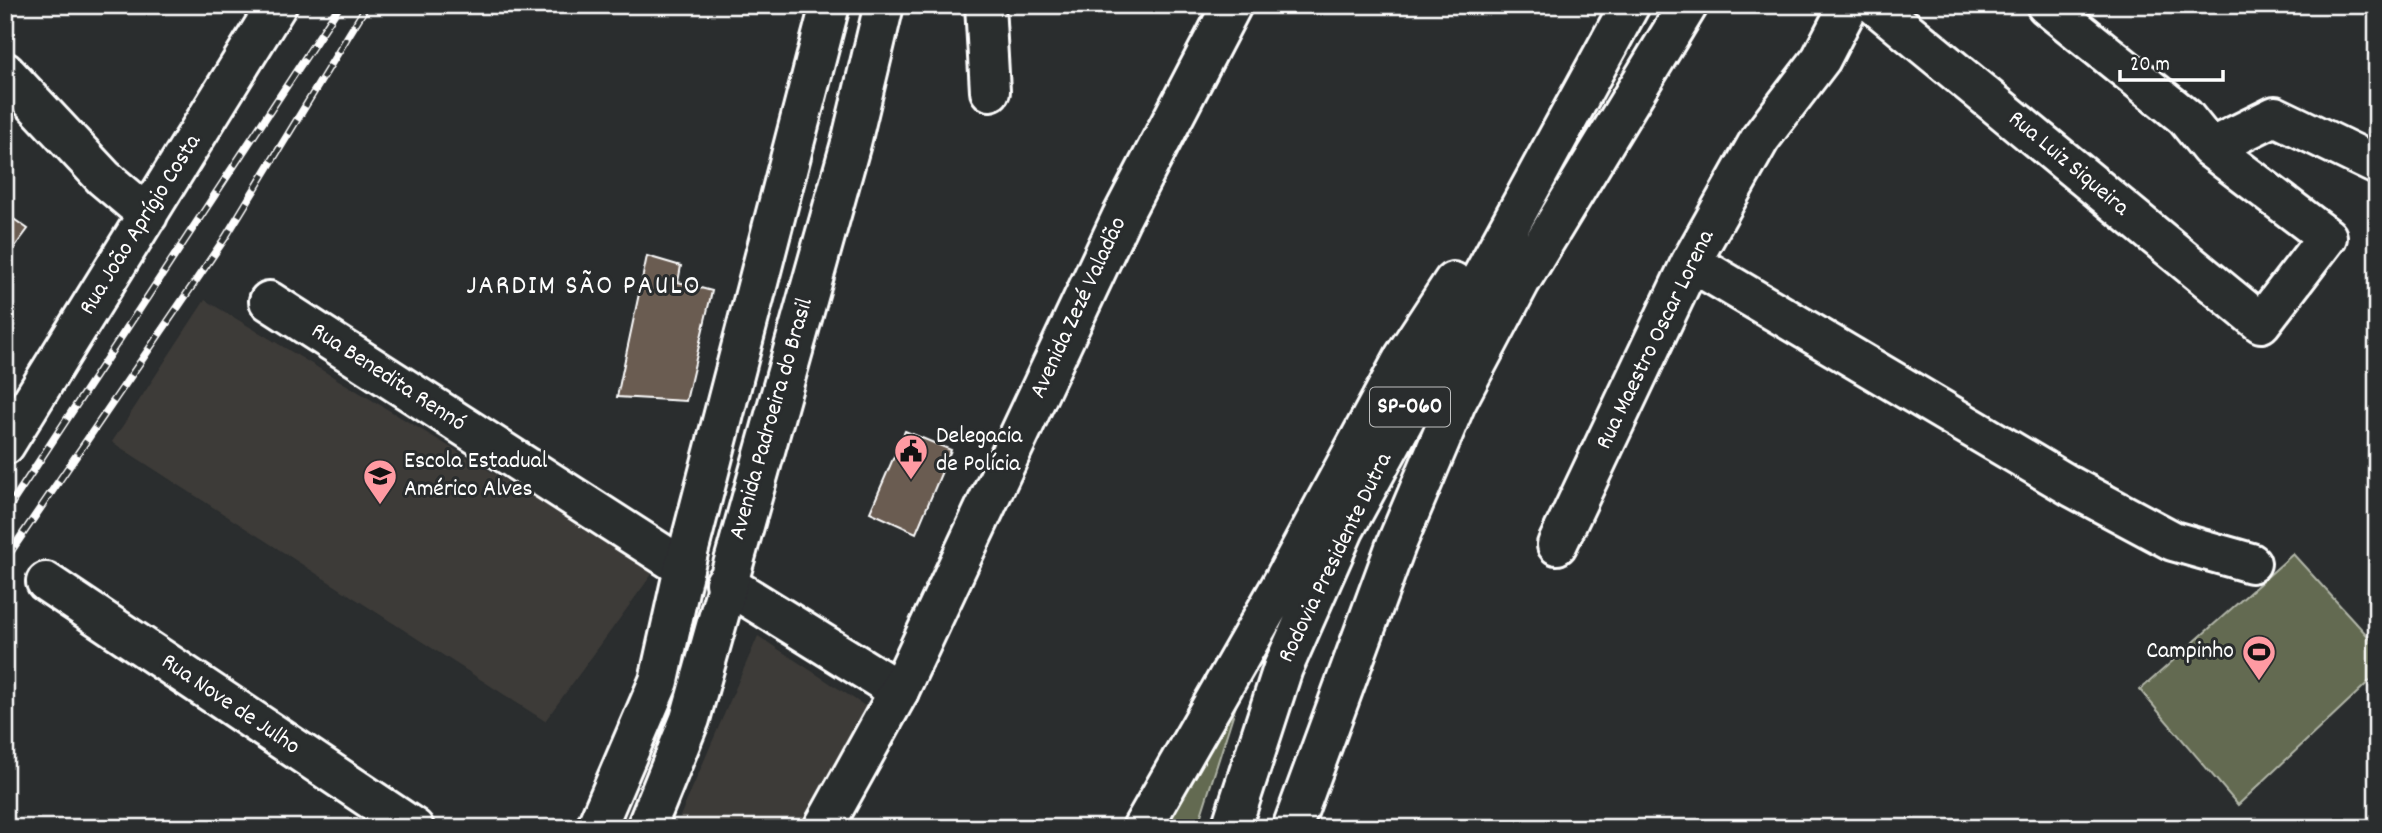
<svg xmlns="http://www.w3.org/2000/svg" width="2382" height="833" font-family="Dekko,sans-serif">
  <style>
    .built { fill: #3d3b38 }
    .green { fill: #636b51; stroke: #b1b5a8; stroke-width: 2 }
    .building { fill: #6a5b51; stroke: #fff; stroke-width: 2 }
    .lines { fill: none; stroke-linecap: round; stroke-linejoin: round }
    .street-casing { stroke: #fff; stroke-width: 44 }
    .secondary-casing { stroke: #fff; stroke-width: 44 }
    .highway-casing { stroke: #fff; stroke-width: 44 }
    .street { stroke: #2a2d2e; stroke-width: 38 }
    .secondary { stroke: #2a2d2e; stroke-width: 38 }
    .highway { stroke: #2a2d2e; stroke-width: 38 }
    .rail-casing { stroke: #fff; stroke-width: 8 }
    .rail { stroke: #2a2d2e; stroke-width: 5; stroke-dasharray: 16; stroke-linecap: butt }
    .labels { text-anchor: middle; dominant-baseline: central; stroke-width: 6; stroke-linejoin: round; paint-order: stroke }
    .shield { fill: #2a2d2e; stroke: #bfc0c0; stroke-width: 2 }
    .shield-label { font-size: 23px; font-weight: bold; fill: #fff }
    .street-label { font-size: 24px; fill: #fff; stroke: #2a2d2e }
    .poi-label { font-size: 24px; fill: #fff; stroke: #2a2d2e; text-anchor: start }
    .quarter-label { font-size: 28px; letter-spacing: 2px; fill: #fff; stroke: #2a2d2e }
  </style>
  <rect width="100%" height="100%" fill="#2a2d2e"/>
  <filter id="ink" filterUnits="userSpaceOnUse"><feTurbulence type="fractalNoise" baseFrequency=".0143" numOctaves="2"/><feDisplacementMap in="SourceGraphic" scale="14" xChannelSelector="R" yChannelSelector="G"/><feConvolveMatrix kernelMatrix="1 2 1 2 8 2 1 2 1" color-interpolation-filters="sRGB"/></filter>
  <g filter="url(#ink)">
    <path class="built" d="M205,300L655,570L545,721L112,442Z
      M758,636L865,706L801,828H675Z"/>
    <path class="green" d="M2293,554L2377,646V674L2238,805L2140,690Z
      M1247,671L1197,828H1162Z"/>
    <path class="building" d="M5,213L28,229L5,260Z
      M647,256L681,266L678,282L712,291L686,401L617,397Z
      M905,431L951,450L916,533L870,512Z"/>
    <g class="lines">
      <g class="street-casing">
        <path id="street" d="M985,5L990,91
          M1875,5L2261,323L2327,237L2210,148L2185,117L2046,5
          M5,72L104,178L148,215
          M2210,148L2275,116L2377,165
          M1691,262L2072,487L2173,541L2251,563
          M269,301L684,568
          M5,445L277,5
          M1557,545L1691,262L1760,139L1821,59L1849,5
          M46,582L414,828
          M725,583L899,691"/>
      </g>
      <g class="secondary-casing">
        <path id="secondary" d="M596,828L659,681L684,568L830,5
          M646,828L690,719L851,143L884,5
          M823,828L899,691L1121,218L1232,5"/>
      </g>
      <g class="highway-casing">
        <path id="highway" d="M1142,828L1280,587L1404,357L1453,282
          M1231,828L1283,668L1344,530L1630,5
          M1292,828L1396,545L1456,403L1520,282L1688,5"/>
      </g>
      <use href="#street" class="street"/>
      <use href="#secondary" class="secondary"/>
      <use href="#highway" class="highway"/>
      <g class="rail-casing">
        <path id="rail" d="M5,513L340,5
          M5,560L225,238L367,5"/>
      </g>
      <use href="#rail" class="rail"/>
    </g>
  </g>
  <defs>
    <g id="civic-pin" transform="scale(1.75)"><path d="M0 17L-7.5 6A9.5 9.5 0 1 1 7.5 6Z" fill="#ff9aa2" stroke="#2a2d2e"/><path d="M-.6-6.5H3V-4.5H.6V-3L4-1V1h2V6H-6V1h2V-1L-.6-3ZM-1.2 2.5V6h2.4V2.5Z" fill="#111"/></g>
    <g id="school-pin" transform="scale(1.75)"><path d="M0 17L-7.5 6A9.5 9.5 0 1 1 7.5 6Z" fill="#ff9aa2" stroke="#2a2d2e"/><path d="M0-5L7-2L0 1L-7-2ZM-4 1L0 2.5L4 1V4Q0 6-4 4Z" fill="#111"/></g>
    <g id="stadium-pin" transform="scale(1.75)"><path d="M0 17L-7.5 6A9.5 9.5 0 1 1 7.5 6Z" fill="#ff9aa2" stroke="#2a2d2e"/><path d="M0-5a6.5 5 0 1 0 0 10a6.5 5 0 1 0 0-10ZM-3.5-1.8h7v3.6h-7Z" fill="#111"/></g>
  </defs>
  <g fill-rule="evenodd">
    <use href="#civic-pin" x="911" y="451"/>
    <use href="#school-pin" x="380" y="476"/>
    <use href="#stadium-pin" x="2259" y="652"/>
  </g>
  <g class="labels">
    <rect class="shield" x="1370" y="387.5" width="80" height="39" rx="5"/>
    <g class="shield-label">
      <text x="1410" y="407">SP-060</text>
    </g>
    <g class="street-label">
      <text transform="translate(2068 164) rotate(40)">Rua Luiz Siqueira</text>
      <text transform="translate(141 225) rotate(-58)">Rua João Aprígio Costa</text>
      <text transform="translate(1079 308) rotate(-65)">Avenida Zezé Valadão</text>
      <text transform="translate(1656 340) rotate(-64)">Rua Maestro Oscar Lorena</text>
      <text transform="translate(388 378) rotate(33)">Rua Benedita Rennó</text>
      <text transform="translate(772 419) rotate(-74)">Avenida Padroeira do Brasil</text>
      <text transform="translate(1336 558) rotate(-64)">Rodovia Presidente Dutra</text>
      <text transform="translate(230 705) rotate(34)">Rua Nove de Julho</text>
    </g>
    <g class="poi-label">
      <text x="936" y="437">Delegacia<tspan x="936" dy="28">de Polícia</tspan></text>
      <text x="404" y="462">Escola Estadual<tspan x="404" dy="28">Américo Alves</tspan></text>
      <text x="2234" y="652" text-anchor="end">Campinho</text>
    </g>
    <g class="quarter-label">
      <text x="584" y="288">JARDIM SÃO PAULO</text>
    </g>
  </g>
  <rect width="2382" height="833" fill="none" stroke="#2a2d2e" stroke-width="28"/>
  <rect x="14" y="14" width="2354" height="805" fill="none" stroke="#fff" stroke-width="2.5" filter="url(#ink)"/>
  <path d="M2120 70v10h103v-10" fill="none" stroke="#ffffff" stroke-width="3.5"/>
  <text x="2130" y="70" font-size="21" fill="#ffffff" stroke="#2a2d2e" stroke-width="5" paint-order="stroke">20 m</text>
</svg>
